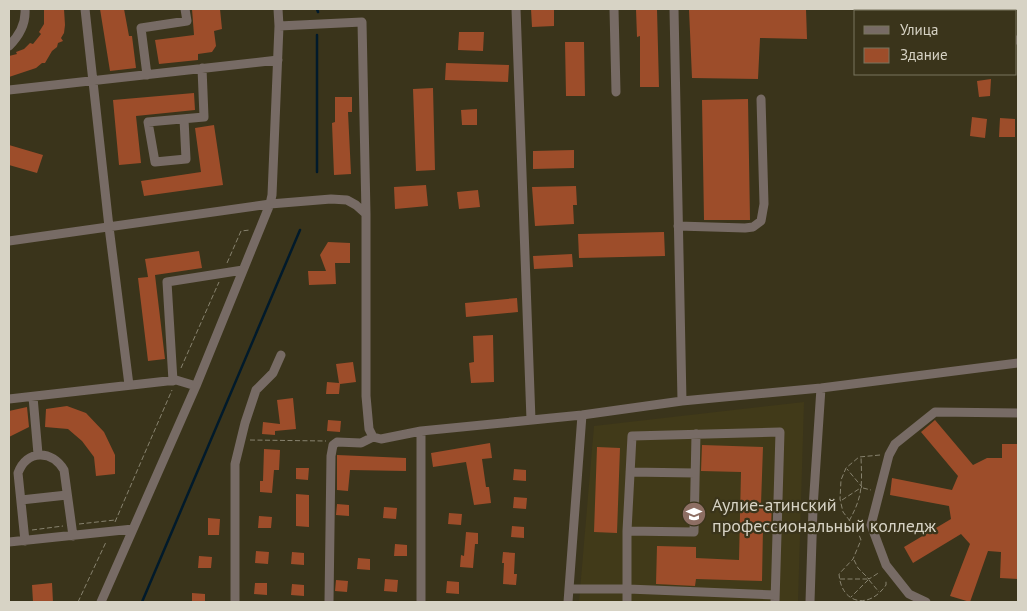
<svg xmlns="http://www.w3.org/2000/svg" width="1027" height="611" font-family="'PT Sans',sans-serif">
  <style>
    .built { fill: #413a19 }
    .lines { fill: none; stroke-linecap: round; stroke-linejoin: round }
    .stream { stroke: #011a2b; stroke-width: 2.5 }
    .building { fill: #9d4d2a }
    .path { stroke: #87826e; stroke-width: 1; stroke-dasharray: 5 2.5; stroke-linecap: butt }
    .minor { stroke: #776b65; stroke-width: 9 }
    .labels { text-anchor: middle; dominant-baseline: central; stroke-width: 4.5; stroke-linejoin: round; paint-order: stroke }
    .poi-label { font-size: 18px; fill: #d7d3c5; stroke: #3a341b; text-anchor: start }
  </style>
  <rect width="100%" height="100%" fill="#3a341b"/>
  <path class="built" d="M804,402L798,602H579L594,426Z"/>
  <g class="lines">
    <path class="stream" d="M317,9L318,12
      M317,172V35
      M142,602L300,230"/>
  </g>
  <path class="building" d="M44,9H64L65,25L64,33L61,38L63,41L58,43L57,47L52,51L45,63H42L36,68L9,77V56L17,54L16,52L24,49L30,43L33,44L41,34L39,32L44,24Z
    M100,9H124L129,36H132L136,68L110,71Z
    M192,9H220L222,29L214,31L216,46L212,52L198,54V60L159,64L155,40L194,35Z
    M531,9H554V26L532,27Z
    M636,9H657L659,87H640V36L637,37Z
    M689,9H806L807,39L760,38L758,79L692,78Z
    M459,32H484L483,51L458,50Z
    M565,42H584L585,96H566Z
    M446,63L509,65L508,82L445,80Z
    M991,79L990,96L979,97L977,81Z
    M433,88L435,170L416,171L413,89Z
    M194,93L195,110L136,116L141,163L119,165L113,100Z
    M335,97H352V112H348L351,174L334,175L332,123L335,122Z
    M748,99L750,220H704L702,100Z
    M477,109V125H462L461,110Z
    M972,117L987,119L985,138L970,136Z
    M1000,118L1015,119V137H999Z
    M214,125L223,185L144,196L141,181L201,172L195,128Z
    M9,145L43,155L37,173L9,165Z
    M574,150V168L533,169V151Z
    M426,185L428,206L395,209L394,187Z
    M576,186L577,205H573L574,224L535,226L532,187Z
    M478,190L480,207L459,209L457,192Z
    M664,232L665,256L579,258L578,234Z
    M328,242L350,243V263H335L336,284L309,285L308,271H326L320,255Z
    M199,251L202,268L155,275L165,359L148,361L138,278L148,277L145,259Z
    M572,254L573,267L534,269L533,256Z
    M517,298L518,312L466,317L465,303Z
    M493,335L494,382L471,383L469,363L474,362L473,336Z
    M353,362L356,382L340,384L339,394H326L327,382L339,383L336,364Z
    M293,398L296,429L275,431V435L262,434L263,422L280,424L277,400Z
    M67,406L86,413L104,432L115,455V474L96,476L94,457L82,441L68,429L45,427L46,409Z
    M27,407L29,427L9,437V411Z
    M328,420L341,421L340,432L327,431Z
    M935,420L973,465L987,458H1002V444H1018V579L1000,578L1001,552L988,551L970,602L950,596L970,544L961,534L913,563L904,547L951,519L949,506L890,495L892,478L952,490L958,476L921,432Z
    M490,443L492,458L482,459L486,487H489L491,503L474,505L466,462L433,467L431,453Z
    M702,445L763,447L761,504H772L771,527H763L762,581L696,579L695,586L656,584L657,546L696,547V558L739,560L741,472L701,471Z
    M597,447L620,448L617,533L594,532Z
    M264,449L280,450L279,470H274L272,493L260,492V481H263Z
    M337,455L406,458V471L350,470L348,491L337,490Z
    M296,468H309L308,480L296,479Z
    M514,469L526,470V481L513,480Z
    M296,494L309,495V527L296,526Z
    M514,497L527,498L526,509L513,508Z
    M337,504L349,505V516L336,515Z
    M384,507L397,508L396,519L383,518Z
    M449,513L462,514L461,525L448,524Z
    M259,516L272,517L271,528H258Z
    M208,518L220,519L219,535H208Z
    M512,526L524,527V538L511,537Z
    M466,532L478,533V544H475L473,568L460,567L461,555L464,556Z
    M395,544L407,545V556H394Z
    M256,551L269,552L268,564L255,563Z
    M292,552L304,553V565L291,564Z
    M503,552L515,553L514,574H517L516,585L503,584L504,563H502Z
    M199,556L212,557L211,568H198Z
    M358,558L370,559V570L357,569Z
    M385,579L398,580L397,592L384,591Z
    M336,580L348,581L347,592L335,591Z
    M447,581L459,582V594L446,593Z
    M52,583L53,602H33L32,585Z
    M255,583H267V595L254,594Z
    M292,584L304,585V596L291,595Z
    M192,593L205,594V602H192Z"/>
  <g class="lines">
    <path class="path" d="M227,263L241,231L250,230
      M181,368L219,282
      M250,440L326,441
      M880,455L859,457L846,468L841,480L840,499L843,512L857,530L861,540L853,559L839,574C841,604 869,610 886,585V580
      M863,488L871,490
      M842,500L862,487L847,469
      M849,521C863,496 862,485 861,457
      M115,522L172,390
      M79,524L115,520
      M32,530L63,526
      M854,560L858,568L869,579L880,572
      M840,579H869L851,597
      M869,580L879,592
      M78,602L106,542"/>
    <path class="minor" d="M85,9L109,227L129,385
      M516,9L531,420
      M614,9L616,92
      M674,9L682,401
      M279,26L362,22L366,214
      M1016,40H1018
      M9,46C19,36 26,23 25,9
      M147,75L141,28L187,21L185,9
      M9,90L278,60
      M184,119L186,159L155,162L148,122L204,117L202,68
      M678,226L745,228L753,227L761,221L764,204L761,99
      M9,241L270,204L331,199L347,200L356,205L366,214V396L369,429L373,437L381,439L421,431L582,415L682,401L821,388L1018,363
      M173,381L167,282L243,270
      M33,397L38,454
      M9,399L176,380L196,386
      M630,472L695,473
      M21,500L67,495
      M627,531L694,532L696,434
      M25,541L18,473C27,449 52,450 64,470L73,536
      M9,542L133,529
      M569,589H628L775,595
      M101,602L196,386L270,204L272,195L279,26L278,9
      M235,602V464L245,423L256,390L273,373L281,355
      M329,602L331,456L333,445L337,442L361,443L373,437
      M421,602V431
      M568,602L582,415
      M627,602V531L632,436L780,432L775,602
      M810,602L813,508L821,388
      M926,602L909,594L886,565L871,525L889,455L895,444L935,412L1018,413"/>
  </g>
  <defs>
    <g id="university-disc" transform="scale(1.25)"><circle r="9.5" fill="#8d6e63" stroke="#3a341b"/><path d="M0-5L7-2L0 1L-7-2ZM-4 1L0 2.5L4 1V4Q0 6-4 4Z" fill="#fff"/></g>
  </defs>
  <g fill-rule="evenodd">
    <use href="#university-disc" x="694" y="514"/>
  </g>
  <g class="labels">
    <g class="poi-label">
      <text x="712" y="504">Аулие-атинский<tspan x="712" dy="21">профессиональный колледж</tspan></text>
    </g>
  </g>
  <rect width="1027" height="611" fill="none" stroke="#d7d3c5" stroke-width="20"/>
  <rect x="854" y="10" width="162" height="65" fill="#3a341b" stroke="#79745f"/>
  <rect x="864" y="26" width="25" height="8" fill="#776b65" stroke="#79745f"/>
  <text x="900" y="35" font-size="15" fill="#d7d3c5">Улица</text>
  <rect x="864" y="48" width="25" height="15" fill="#9d4d2a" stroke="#79745f"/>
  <text x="900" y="60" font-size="15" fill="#d7d3c5">Здание</text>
</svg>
